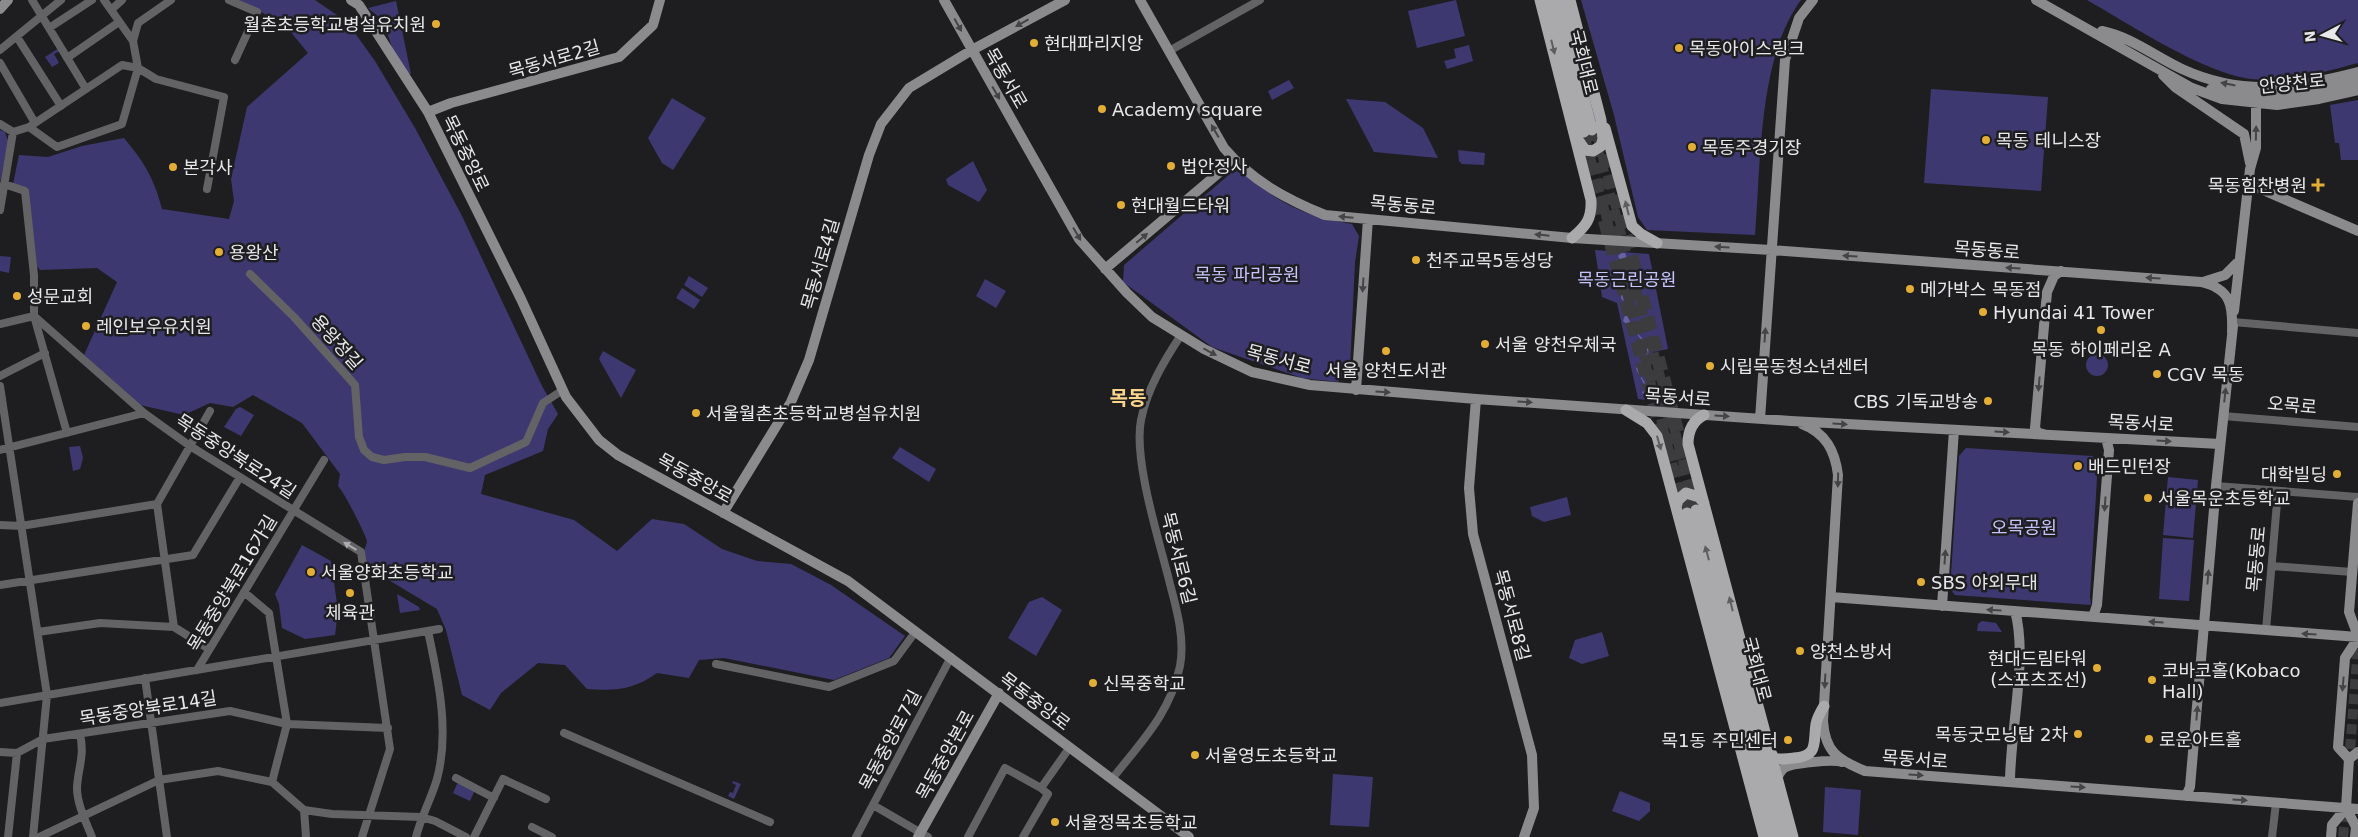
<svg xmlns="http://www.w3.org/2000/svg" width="2358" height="837" font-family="'DejaVu Sans','Noto Sans KR',sans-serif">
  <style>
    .green { fill: #3e3871 }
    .water { fill: #6762a4 }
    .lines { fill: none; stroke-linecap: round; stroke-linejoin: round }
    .secondary-tunnel { stroke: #3c3c3f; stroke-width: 10; stroke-dasharray: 10 5; stroke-linecap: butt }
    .primary-tunnel { stroke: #3c3c3f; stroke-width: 11; stroke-dasharray: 11 5.5; stroke-linecap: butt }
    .highway-tunnel { stroke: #3c3c3f; stroke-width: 14; stroke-dasharray: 14 7; stroke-linecap: butt }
    .street { stroke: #636365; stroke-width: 8 }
    .secondary { stroke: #8b8b8e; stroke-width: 10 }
    .primary { stroke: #aaaaad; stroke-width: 11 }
    .oneway { fill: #444447 }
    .oneway2 { fill: #5d5d60 }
    .oneway3 { fill: #acacae }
    .poi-dot { fill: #e3ae35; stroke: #1e1e21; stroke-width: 2 }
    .labels { text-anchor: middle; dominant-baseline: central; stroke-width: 5; stroke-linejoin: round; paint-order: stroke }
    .poi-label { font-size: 18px; fill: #e8e8ea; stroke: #1e1e21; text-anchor: start }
    .street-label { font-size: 18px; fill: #e8e8ea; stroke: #1e1e21 }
    .park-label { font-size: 18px; fill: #c5c4fd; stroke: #1e1e21 }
    .quarter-label { font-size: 20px; font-weight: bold; fill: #f9d48b; stroke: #1e1e21 }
  </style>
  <rect width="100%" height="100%" fill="#1e1e21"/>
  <path class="green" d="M239,0H315L347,22L375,61L415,128L462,216L542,386L558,414L548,429L543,451L485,475L481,494L574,520L617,551L652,519L684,524L722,549L757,561L791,564L831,585L905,636L889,658L834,680L724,658L699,660L689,678L657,673C633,690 616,691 587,689L565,665L538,663L501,693L490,710L462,695L446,630L437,609L367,567C366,563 364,557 364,552C364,548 367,545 367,541C366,535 343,490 338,486L340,474L302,423L253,395L233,407L210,403L184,415L140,405L84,355L117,282L97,268L40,270L37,266L27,190L13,184L19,155L48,157L82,146L124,138C144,162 154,178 162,209L229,219L234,201L231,179L247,107L308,53L285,25Z
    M1456,0L1465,36L1417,48L1408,11Z
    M1581,0H1801C1758,58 1761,164 1755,235L1647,230L1638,217L1614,115Z
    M2087,0H2358V63C2324,72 2288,83 2252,79C2205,74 2131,25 2087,0Z
    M396,1L411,74H405L394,53L383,21L368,8Z
    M1469,45L1473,61L1447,69L1444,61L1456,58L1454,49Z
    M59,48L60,51L54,54L59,63L52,67L45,57Z
    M1289,80L1294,88L1272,100L1268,91Z
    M1931,89L2048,97L2041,191L1924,183Z
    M672,98L706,118L673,170L662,163L648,138Z
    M1346,99L1385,102L1423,128L1438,158L1374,152Z
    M2358,100V160H2341L2339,143H2335L2330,105Z
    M0,130L5,132L8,141L0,183Z
    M1458,150L1485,153L1484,165L1462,164L1459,161Z
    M973,161L987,190L979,202L948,185L946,179Z
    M1240,170C1279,203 1300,215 1352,224L1359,236L1355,262L1350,368L1338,382L1302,378L1212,347L1123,282L1124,265L1231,173Z
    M1595,250L1649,254L1668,349L1653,352L1643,366L1646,377L1656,390L1655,401L1638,399L1617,303L1602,297Z
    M0,256L11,257L9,273L0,271Z
    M689,276L708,288L702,297L684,285Z
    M985,279L1006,291L996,308L976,296Z
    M682,288L700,300L694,309L676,298Z
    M603,351L636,370L621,398L599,359Z
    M2086 365a11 11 0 1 1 22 0a11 11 0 1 1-22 0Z
    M240,407L254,415L241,436L224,427L236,409Z
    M80,446L83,458L80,469L73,471L69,447Z
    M900,447L936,469L929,482L892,458Z
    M1966,448L2092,456L2098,460L2090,597L2091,605L1955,595L1950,589L1959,456Z
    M2168,477L2198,480L2193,538L2163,535Z
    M1567,497L1571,515L1544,522L1532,516L1530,507Z
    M2163,538L2194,540L2189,601L2159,599Z
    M302,545L331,561L338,611L335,635L305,639L282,628L279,604L275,594Z
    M397,594L419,607L420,610L400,613Z
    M1042,597L1062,610L1036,656L1008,638L1029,602Z
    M1982,621L1996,623L2002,632L1977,631L1978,624Z
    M1602,632L1609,656L1582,664L1569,658L1575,640Z
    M1333,774L1373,777L1369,827L1330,825Z
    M733,781L741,784L734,799L728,796L730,792L733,793L736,785L732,783Z
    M458,782L475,790L470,801L453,793Z
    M1825,787L1861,790L1858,835L1823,832Z
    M1620,791L1650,803V811L1639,821L1612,811Z"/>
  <path class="water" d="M1621,253H1625L1627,258L1623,264L1627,281L1624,290L1627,298L1623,301L1621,298L1622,264L1618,256Z
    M1625,315L1628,317L1633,329L1649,345L1648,355L1639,369L1640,375L1650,390V394L1646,395L1642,393L1645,386L1636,369C1638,364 1643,361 1645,356C1651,345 1631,328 1623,321Z"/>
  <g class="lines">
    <path class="secondary-tunnel" d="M2349,764L2358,646
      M2343,837L2346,806"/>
    <path class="primary-tunnel" d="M1592,130L1696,510
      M1584,132L1687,513"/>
    <path class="highway-tunnel" d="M1599,134L1701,522
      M1583,139L1687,526"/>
    <path class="street" d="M32,0L86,89
      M104,0L133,41
      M229,0L257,12L235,60
      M111,10L122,0
      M49,28L92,0
      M17,37L61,106
      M0,50L61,0
      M1169,51L1260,0
      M67,58L119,22
      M0,63L35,123
      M0,124L13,132L29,127L122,65L138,68L156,79L224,97L207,189
      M29,127L57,147L122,124L138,68L133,41L138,23L171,0
      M4,184L25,191L34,275V316L67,433
      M0,210L13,132
      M250,274L294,317L355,385L359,437L364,450L372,457L384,460L405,457H425L470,468L526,442L543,403L563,390
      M2233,322L2358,333
      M0,324L34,316L144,413L190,446L361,552L390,749L362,837
      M0,376L45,353
      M0,386L47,695L33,837
      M2223,416L2358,427
      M0,450L144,413
      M2216,486L2358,497
      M157,504L174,627
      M0,525L21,526L157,504L210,411
      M2272,566L2352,572
      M0,585L193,555L240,477
      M244,592L269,613L287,724L272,782
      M2266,630L2278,491
      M38,632L100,623L174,627L209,649
      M716,664L829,687L894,661L916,631
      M197,670L324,460
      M145,678L167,837
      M0,703L439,629
      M564,733L770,822
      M80,734C85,757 78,767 77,788C77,804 86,822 92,837
      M0,752L17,753L43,739L230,711L287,724L388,728
      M456,778L494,798
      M1112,779C1141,742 1170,714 1180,666C1185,639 1177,610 1170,584C1160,543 1133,460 1141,420C1147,389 1164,361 1181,335
      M873,805L928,837
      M304,810L332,814L421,817L435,821L466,837
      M532,827L552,837
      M8,837L17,753
      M39,837L159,780L218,771L272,782L304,810L306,837
      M416,837C421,817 431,799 437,779C450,731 438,678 428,631
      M474,837L503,779L546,799
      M856,837L951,657
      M968,837L1005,768L1041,788
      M1023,837L1048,794L1041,788L1070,747
      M2272,837L2276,803"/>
    <path class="secondary" d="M351,0L359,5L428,112L521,299L566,397L599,440L618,455L848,581L1189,837
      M944,0L1079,239L1127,293L1152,317L1204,349L1252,372L1310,385L1476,399L1791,421L2220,444
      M1140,0L1224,148C1252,181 1286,199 1325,215L1572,238L1771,250L2201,282C2231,289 2233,305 2232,332
      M2036,0L2192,88L2222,99L2277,105L2319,99L2358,90
      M0,9L8,0
      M2102,31C2131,37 2156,57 2182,69C2243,97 2296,88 2358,72
      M2163,75L2175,87L2244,134L2250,163
      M2211,89C2260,104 2309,93 2358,82
      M428,112L451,103L619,57L653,25L660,0
      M2249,184L2358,231
      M1105,269L1234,160
      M2203,282L2225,275L2239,261
      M2234,311L2250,169L2256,148V97
      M1356,390L1368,219
      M1476,399L1469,488L1473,534L1532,755L1534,808L1524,837
      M1760,419L1785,60L1799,18L1813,0
      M1802,424C1826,433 1835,451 1838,475L1823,721C1825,752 1838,760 1865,771L2358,809
      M2043,434L2038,433L2035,428L2047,292L2054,276L2061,271
      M2358,503L2349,612L2358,636
      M723,513L791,402L809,360L869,155L881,124L909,88L972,50L1065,0
      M1831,597L2358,637
      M1942,606L1954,430
      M2093,617L2097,605L2109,450L2106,438
      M2349,759L2338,747L2345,658L2358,638
      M1777,778C1779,775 1780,771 1784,768C1791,763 1833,759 1842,762
      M2010,782C2010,732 2028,657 2015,611
      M2186,796L2190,787L2216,486L2233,326
      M918,837L999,693
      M2331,837L2332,825L2346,808
      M2355,837L2356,827L2346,808L2349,759L2358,752"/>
    <path class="primary" d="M1540,0L1591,200C1592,219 1586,226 1572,238
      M1550,0L1584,132
      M1559,0L1592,130
      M1570,0L1601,120L1603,139L1601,146L1593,151L1585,150L1578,140
      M1605,128L1632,226L1641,234L1657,243
      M1626,410L1647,423L1657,436L1764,837
      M1704,415C1692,421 1688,432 1688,444L1793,837
      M1676,507L1678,500L1686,493L1699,497L1704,503
      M1696,510L1782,837
      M1687,513L1773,837
      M1770,751L1774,758C1781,760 1787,759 1794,758C1819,756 1813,743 1816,724C1817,718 1821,711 1824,706"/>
  </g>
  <defs><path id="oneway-solid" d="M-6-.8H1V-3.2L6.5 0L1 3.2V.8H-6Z" transform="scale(1.25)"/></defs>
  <g class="oneway">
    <use href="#oneway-solid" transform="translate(1022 23) rotate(151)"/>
    <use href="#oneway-solid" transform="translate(958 25) rotate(61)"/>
    <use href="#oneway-solid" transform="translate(2228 84) rotate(-169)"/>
    <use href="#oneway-solid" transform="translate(996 93) rotate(60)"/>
    <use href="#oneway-solid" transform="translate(1215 131) rotate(-120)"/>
    <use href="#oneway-solid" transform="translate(2256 133) rotate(-89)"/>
    <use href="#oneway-solid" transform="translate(1346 217) rotate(-175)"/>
    <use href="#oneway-solid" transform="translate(1077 234) rotate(59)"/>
    <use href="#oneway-solid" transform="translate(1542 235) rotate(-174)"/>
    <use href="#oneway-solid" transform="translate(1142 238) rotate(-40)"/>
    <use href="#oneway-solid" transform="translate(1722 247) rotate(-177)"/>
    <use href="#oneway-solid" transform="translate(1850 256) rotate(-176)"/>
    <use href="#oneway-solid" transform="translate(2013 268) rotate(-176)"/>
    <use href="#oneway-solid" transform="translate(2153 278) rotate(-176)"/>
    <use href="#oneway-solid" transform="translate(1363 285) rotate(94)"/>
    <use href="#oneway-solid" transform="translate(1765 335) rotate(-86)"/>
    <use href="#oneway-solid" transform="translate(1210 352) rotate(28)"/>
    <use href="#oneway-solid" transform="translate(2039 384) rotate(95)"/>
    <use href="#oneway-solid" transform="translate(1383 392) rotate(4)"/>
    <use href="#oneway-solid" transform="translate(2225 395) rotate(-84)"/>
    <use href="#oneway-solid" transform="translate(1525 402) rotate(4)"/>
    <use href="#oneway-solid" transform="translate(1722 416) rotate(4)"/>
    <use href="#oneway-solid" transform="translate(1840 424) rotate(3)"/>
    <use href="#oneway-solid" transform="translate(2002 432) rotate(3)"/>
    <use href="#oneway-solid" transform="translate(2164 441) rotate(3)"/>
    <use href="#oneway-solid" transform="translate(1838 480) rotate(91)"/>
    <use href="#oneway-solid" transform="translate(2105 504) rotate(94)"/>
    <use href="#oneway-solid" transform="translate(1945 557) rotate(-86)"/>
    <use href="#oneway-solid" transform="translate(2208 577) rotate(-85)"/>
    <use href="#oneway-solid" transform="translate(1994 610) rotate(-176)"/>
    <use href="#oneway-solid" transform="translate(2156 622) rotate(-176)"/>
    <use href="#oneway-solid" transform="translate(2309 634) rotate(-176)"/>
    <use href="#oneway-solid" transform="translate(1825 681) rotate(93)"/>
    <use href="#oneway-solid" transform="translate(2343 684) rotate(95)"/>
    <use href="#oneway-solid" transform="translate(2197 713) rotate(-85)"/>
    <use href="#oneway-solid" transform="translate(1916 775) rotate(4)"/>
    <use href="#oneway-solid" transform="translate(2078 787) rotate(4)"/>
    <use href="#oneway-solid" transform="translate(2240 800) rotate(4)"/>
  </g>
  <g class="oneway2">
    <use href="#oneway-solid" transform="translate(1553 47) rotate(76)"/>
    <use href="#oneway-solid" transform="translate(1627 208) rotate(-104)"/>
    <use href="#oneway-solid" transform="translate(1659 443) rotate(74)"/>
    <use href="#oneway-solid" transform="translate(1707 553) rotate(-105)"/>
    <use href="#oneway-solid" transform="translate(1731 604) rotate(-104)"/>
  </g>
  <use class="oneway3" href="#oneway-solid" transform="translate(350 546) rotate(-149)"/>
  <g class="poi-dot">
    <circle cx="436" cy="24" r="5"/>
    <circle cx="1034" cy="43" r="5"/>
    <circle cx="1679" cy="48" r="5"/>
    <circle cx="1102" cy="109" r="5"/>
    <circle cx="1986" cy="140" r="5"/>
    <circle cx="1692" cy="147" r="5"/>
    <circle cx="1171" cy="166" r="5"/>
    <circle cx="173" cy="167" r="5"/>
    <path d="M2315.5 177.5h5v5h5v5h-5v5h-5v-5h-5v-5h5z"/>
    <circle cx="1121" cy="205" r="5"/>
    <circle cx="219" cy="252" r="5"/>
    <circle cx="1416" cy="260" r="5"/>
    <circle cx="1910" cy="289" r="5"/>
    <circle cx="17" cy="296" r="5"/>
    <circle cx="1983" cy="312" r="5"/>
    <circle cx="86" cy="326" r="5"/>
    <circle cx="2101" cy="330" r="5"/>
    <circle cx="1485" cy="344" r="5"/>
    <circle cx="1386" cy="351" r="5"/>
    <circle cx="1710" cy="366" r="5"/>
    <circle cx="2157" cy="374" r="5"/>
    <circle cx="1988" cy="401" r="5"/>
    <circle cx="696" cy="413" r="5"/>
    <circle cx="2078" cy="466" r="5"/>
    <circle cx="2337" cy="474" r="5"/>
    <circle cx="2148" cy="498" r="5"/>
    <circle cx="311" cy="572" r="5"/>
    <circle cx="1921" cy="582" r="5"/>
    <circle cx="350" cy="593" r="5"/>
    <circle cx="1800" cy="651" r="5"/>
    <circle cx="2097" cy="668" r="5"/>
    <circle cx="2152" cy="680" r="5"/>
    <circle cx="1093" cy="683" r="5"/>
    <circle cx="2078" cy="734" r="5"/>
    <circle cx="2149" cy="739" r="5"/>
    <circle cx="1788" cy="740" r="5"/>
    <circle cx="1195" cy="755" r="5"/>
    <circle cx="1055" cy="822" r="5"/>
  </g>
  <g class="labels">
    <g class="poi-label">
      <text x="426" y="24" text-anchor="end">월촌초등학교병설유치원</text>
      <text x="1044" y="43">현대파리지앙</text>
      <text x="1689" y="48">목동아이스링크</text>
      <text x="1112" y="109">Academy square</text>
      <text x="1996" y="140">목동 테니스장</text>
      <text x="1702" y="147">목동주경기장</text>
      <text x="1181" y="166">법안정사</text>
      <text x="183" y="167">본각사</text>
      <text x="2307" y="185" text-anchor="end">목동힘찬병원</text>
      <text x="1131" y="205">현대월드타워</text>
      <text x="229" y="252">용왕산</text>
      <text x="1426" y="260">천주교목5동성당</text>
      <text x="1920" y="289">메가박스 목동점</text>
      <text x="27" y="296">성문교회</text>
      <text x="1993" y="312">Hyundai 41 Tower</text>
      <text x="96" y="326">레인보우유치원</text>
      <text x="1495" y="344">서울 양천우체국</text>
      <text x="2101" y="349" text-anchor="middle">목동 하이페리온 A</text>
      <text x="1720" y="366">시립목동청소년센터</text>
      <text x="1386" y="370" text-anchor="middle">서울 양천도서관</text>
      <text x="2167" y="374">CGV 목동</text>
      <text x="1978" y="401" text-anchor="end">CBS 기독교방송</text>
      <text x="706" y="413">서울월촌초등학교병설유치원</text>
      <text x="2088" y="466">배드민턴장</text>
      <text x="2327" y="474" text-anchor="end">대학빌딩</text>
      <text x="2158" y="498">서울목운초등학교</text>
      <text x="321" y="572">서울양화초등학교</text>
      <text x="1931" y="582">SBS 야외무대</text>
      <text x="350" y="612" text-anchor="middle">체육관</text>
      <text x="1810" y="651">양천소방서</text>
      <text x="2087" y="658" text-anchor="end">현대드림타워<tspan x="2087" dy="21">(스포츠조선)</tspan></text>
      <text x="2162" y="670">코바코홀(Kobaco<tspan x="2162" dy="21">Hall)</tspan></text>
      <text x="1103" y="683">신목중학교</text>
      <text x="2068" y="734" text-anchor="end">목동굿모닝탑 2차</text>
      <text x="2159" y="739">로운아트홀</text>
      <text x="1778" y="740" text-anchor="end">목1동 주민센터</text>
      <text x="1205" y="755">서울영도초등학교</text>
      <text x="1065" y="822">서울정목초등학교</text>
    </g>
    <g class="street-label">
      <text transform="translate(554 59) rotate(-16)">목동서로2길</text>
      <text transform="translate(1584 62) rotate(76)">국회대로</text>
      <text transform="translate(1006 78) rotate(60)">목동서로</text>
      <text transform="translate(2292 83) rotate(-6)">안양천로</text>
      <text transform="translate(466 153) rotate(64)">목동중앙로</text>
      <text transform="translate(1403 205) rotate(5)">목동동로</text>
      <text transform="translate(1987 250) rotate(4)">목동동로</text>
      <text transform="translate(820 264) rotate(-74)">목동서로4길</text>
      <text transform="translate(337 342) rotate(48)">용왕정길</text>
      <text transform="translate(1279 359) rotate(15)">목동서로</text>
      <text transform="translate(1678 397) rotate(4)">목동서로</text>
      <text transform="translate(2292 405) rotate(5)">오목로</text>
      <text transform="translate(2141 423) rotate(3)">목동서로</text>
      <text transform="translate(236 456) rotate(33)">목동중앙북로24길</text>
      <text transform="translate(695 478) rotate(29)">목동중앙로</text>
      <text transform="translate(1179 558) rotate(76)">목동서로6길</text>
      <text transform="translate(2256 559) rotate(-85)">목동동로</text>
      <text transform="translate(232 583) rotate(-59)">목동중앙북로16가길</text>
      <text transform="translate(1512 615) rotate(75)">목동서로8길</text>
      <text transform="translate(1757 669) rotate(75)">국회대로</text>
      <text transform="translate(1035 701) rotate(37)">목동중앙로</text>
      <text transform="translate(148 708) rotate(-9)">목동중앙북로14길</text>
      <text transform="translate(890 740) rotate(-62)">목동중앙로7길</text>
      <text transform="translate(945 755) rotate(-61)">목동중앙본로</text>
      <text transform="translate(1915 759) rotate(4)">목동서로</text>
    </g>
    <g class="park-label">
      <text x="1247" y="274">목동 파리공원</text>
      <text x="1627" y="279">목동근린공원</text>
      <text x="2024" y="527">오목공원</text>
    </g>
    <g class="quarter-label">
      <text x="1128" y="398">목동</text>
    </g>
  </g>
  <g transform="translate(2323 35) rotate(264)" stroke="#1e1e21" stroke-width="4" paint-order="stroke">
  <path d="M0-4L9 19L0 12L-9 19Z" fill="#e8e8ea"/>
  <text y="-8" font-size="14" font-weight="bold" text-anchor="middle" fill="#e8e8ea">N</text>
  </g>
</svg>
